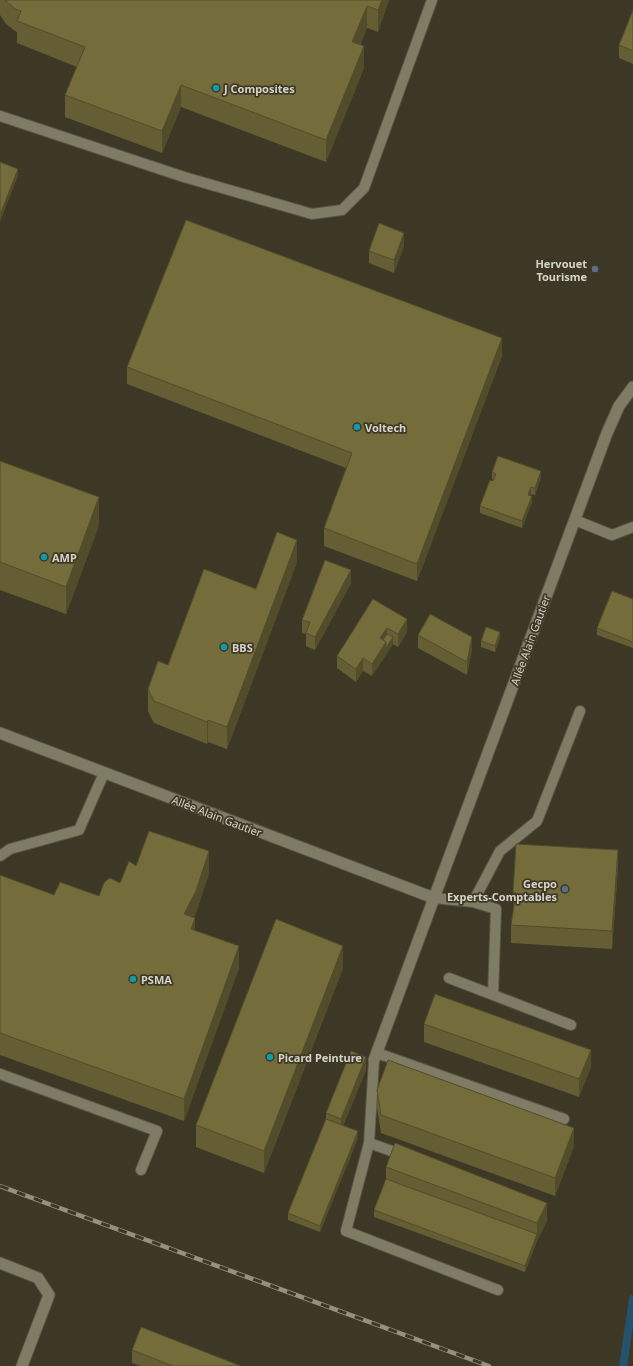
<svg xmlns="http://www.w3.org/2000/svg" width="633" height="1366" font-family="'Noto Sans',sans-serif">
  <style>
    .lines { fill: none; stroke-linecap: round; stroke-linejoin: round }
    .stream { stroke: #24526d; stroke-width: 8 }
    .service-casing { stroke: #595545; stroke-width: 12 }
    .minor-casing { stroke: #595545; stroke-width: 13 }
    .tertiary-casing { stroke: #595545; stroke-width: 13 }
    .service { stroke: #7f7c66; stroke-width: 10 }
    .minor { stroke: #7f7c66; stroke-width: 11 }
    .tertiary { stroke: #7f7c66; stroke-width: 11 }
    .rail-casing { stroke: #939182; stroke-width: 4.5 }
    .rail { stroke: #3c3825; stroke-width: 3; stroke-dasharray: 9; stroke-linecap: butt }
    .wall { fill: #655d34 }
    .shaded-wall { fill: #524c2a }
    .building { fill: #756c3c; stroke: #524c2a }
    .culture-dot { fill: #0f9aa8; stroke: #3c3825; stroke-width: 1.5 }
    .service-dot { fill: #5c6f8a; stroke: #3c3825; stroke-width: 1.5 }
    .labels { text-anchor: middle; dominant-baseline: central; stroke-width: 3.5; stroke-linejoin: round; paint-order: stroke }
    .poi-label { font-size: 11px; font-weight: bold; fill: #d6d4c8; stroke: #3c3825; text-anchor: start }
    .street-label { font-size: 11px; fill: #d6d4c8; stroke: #3c3825 }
  </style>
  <rect width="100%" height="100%" fill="#3c3825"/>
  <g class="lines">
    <path class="stream" d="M623,1366L633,1299"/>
    <g class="service-casing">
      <path id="service" d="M0,116L184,177L312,214L342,210L364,188L432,0
        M575,520L612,535L633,527
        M0,856L10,849L79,830L104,773
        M434,898L473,902L500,851L537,821L580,711
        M473,902L496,909L493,995
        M449,978L571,1025
        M377,1053L564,1119
        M374,1060L369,1143L346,1231L498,1290
        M0,1074L157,1131L141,1170
        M369,1143L403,1155"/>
    </g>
    <g class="minor-casing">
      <path id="minor" d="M374,1060L434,898
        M0,1263L38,1278L49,1295L22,1366"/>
    </g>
    <g class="tertiary-casing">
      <path id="tertiary" d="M0,733L434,898L607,433L619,406L633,387"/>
    </g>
    <use href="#service" class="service"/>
    <use href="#minor" class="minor"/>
    <use href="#tertiary" class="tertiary"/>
    <g class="rail-casing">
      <path id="rail" d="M0,1186L489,1366"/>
    </g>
    <use href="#rail" class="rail"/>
  </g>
  <path class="wall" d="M0,0H389L378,32L367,28L360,45L364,68L326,162L181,107L162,153L65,117V95L77,67L17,43V32L15,31L6,24L0,15Z
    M633,10V64L619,58V45Z
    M404,246L394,273L369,263V251Z
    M502,356L417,581L324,546V528L346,468L127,384V367Z
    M0,461L99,525L66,614L0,590Z
    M492,472L541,477L535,495L531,494L530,495L532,502L522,528L480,513V506L494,480L492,479Z
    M297,562L227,749L208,742L207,744L154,723L148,711V689L168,665L256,589Z
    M351,583L315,650L306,646V634L302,633V620Z
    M373,599L407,632L398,647L393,644L372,676L363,671L356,682L337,668V656Z
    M633,599V648L597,635V628Z
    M418,635L472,649L467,675L418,648Z
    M500,638L495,652L481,647V641Z
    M618,868L612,949L511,943V925L514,910L513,892Z
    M209,873L196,913L193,918L195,930L239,968L184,1121L0,1055V875L54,895L99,896L120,883Z
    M343,968L264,1173L196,1147V1125Z
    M424,1024L591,1067L579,1097L424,1042Z
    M366,1070L343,1126L358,1138L320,1232L288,1220V1213L326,1119V1113Z
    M377,1090L574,1146L555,1196L381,1133L377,1108Z
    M386,1167L547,1221L537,1241L525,1272L374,1217V1210L386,1179Z
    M132,1350L241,1366H141L132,1363Z"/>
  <path class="shaded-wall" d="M382,0H389L378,32V10Z
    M367,6V28L352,64V42Z
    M364,46V68L326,162V140Z
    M181,85V107L162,153V131Z
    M18,169V176L0,222V215Z
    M404,233V246L394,273V260Z
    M502,338V356L417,581V564Z
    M541,471V477L535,495V488Z
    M531,487V494L528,501V495Z
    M532,496V502L522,528V521Z
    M99,497V525L66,614V587Z
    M297,540V562L227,749V727Z
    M351,570V583L315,650V637Z
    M407,619V632L398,647V634Z
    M387,628V640L386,642V655L372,676V664L380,638Z
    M500,632V638L495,652V646Z
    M393,637V644L386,655V648Z
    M472,637V649L467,675V662Z
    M363,658V671L356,682V669Z
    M208,720V742L207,744V722Z
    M618,850V868L612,949V931Z
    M209,851V873L196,913L184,936V914Z
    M195,918V940L191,929Z
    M239,946V968L184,1121V1099Z
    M343,946V968L264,1173V1151Z
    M591,1050V1067L579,1097V1079Z
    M366,1057V1070L341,1131V1119Z
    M574,1128V1146L555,1196V1178Z
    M358,1131V1138L320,1232V1226Z
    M547,1203V1221L537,1241L525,1272V1266L537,1234V1223Z"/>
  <path class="building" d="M5,0H382L378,10L367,6L352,42L364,46L326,140L181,85L162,131L65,95L85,47L17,21L21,11L15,9Z
    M633,10V51L619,45Z
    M0,162L18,169L0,215Z
    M186,220L502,338L417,564L324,528L352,453L127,367Z
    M379,223L404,233L394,260L369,251Z
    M498,456L541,471L535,488L531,487L528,495L532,496L522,521L480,506L490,480L493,481L496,474L492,472Z
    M0,461L99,497L66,587L0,562Z
    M277,532L297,540L227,727L208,720L207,722L154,701L148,689L158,661L168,665L204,569L256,589Z
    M325,560L351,570L315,637L306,633L310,622L302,620Z
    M612,591L633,599V642L597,628Z
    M373,599L407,619L398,634L387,628L380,638L386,642L372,664L363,658L356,669L337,656Z
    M430,614L472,637L467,662L418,635Z
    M486,627L500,632L495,646L481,641Z
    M387,634L393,637L386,648V642L383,640Z
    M149,831L209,851L196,891L184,914L195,918L191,929L239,946L184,1099L0,1033V875L54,895L60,882L99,896L104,883L107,880L110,878L120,883L129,861L136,866Z
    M516,844L618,850L612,931L511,925L516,893L513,892Z
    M276,919L343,946L264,1151L196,1125Z
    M435,994L591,1050L579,1079L424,1024Z
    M351,1051L366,1057L341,1119L326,1113Z
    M388,1060L574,1128L555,1178L381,1115L377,1090Z
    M326,1119L358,1131L320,1226L288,1213Z
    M395,1143L547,1203L537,1223L386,1167Z
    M386,1179L537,1234L525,1266L374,1210Z
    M141,1327L241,1366H173L132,1350Z"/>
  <g class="culture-dot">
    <circle cx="216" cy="88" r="4"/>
    <circle cx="357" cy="427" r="4"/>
    <circle cx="44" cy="557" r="4"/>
    <circle cx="224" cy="647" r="4"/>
    <circle cx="133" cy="979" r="4"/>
    <circle cx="270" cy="1057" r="4"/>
  </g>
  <g class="service-dot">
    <circle cx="595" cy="269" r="4"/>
    <circle cx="565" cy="889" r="4"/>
  </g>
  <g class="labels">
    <g class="poi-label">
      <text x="224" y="88">J Composites</text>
      <text x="587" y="263" text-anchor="end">Hervouet<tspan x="587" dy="13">Tourisme</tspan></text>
      <text x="365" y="427">Voltech</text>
      <text x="52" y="557">AMP</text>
      <text x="232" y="647">BBS</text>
      <text x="557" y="883" text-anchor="end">Gecpo<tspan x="557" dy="13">Experts-Comptables</tspan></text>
      <text x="141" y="979">PSMA</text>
      <text x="278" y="1057">Picard Peinture</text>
    </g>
    <g class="street-label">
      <text transform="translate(530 640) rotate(-70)">Allée Alain Gautier</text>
      <text transform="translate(217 816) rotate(21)">Allée Alain Gautier</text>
    </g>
  </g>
</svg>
